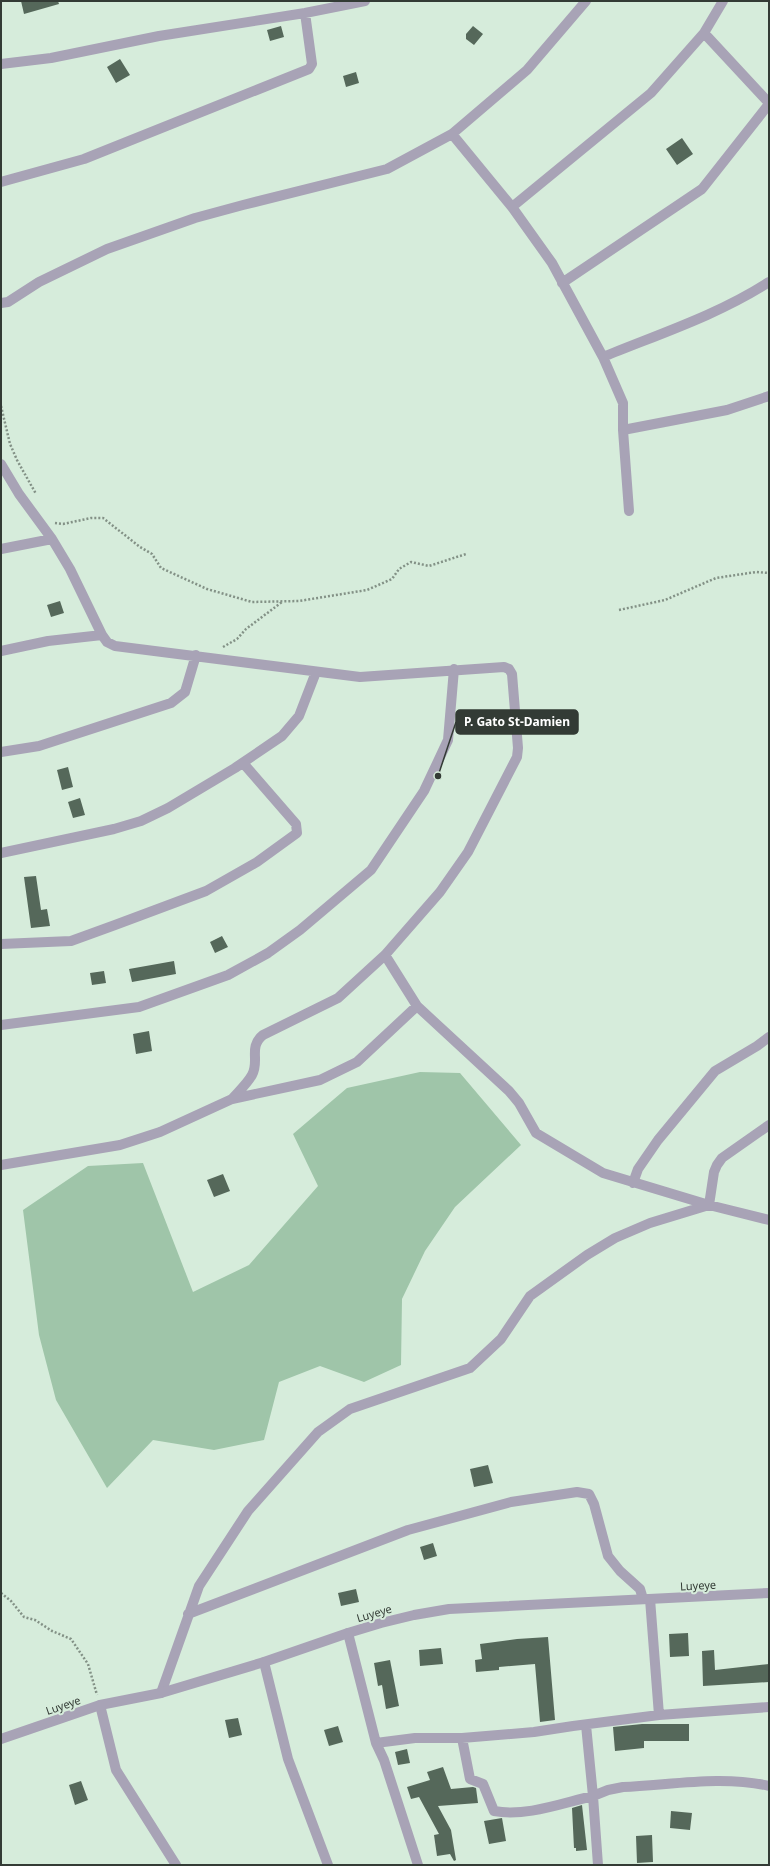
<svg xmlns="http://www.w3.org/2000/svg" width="770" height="1866" font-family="'Noto Sans',sans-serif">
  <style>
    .green { fill: #9fc5a9 }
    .building { fill: #55685a }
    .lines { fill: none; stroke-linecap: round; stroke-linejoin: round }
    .path { stroke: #839186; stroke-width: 2.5; stroke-dasharray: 2 2; stroke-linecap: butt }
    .minor { stroke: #a8a3b6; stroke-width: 10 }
    .tertiary { stroke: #a8a3b6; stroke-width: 10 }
    .labels { text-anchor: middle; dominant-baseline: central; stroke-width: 4; stroke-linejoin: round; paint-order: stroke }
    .street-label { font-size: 11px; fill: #333b35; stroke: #d6ecdb }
    .leader { fill: none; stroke: #333b35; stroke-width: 1.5 }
    .callout-dot { fill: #333b35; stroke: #d6ecdb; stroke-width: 1.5 }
    .callout { fill: #333b35; stroke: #333b35; stroke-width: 1.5 }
    .callout-label { font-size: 12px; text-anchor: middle; font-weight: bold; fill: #fff }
  </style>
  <rect width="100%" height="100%" fill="#d6ecdb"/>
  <path class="green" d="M420,1072L460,1073L521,1145L455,1207L425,1251L402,1299L401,1365L364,1382L320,1366L279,1382L264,1440L214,1450L153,1440L107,1488L56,1400L39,1335L23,1210L88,1166L143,1163L193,1292L249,1265L318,1186L293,1134L347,1088Z"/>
  <path class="building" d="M21,1H58L59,4L24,14Z
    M281,26L284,37L270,41L267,30Z
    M473,26L483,34L474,45L466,39V34Z
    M120,59L130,75L116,83L107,67Z
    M356,72L359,83L346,87L343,76Z
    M682,138L693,154L677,165L666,149Z
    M60,601L64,613L51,617L47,605Z
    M68,767L73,787L62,790L57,770Z
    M80,798L85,815L73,818L68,802Z
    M36,876L41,910L47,909L50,926L31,928L24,877Z
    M222,936L228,947L215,953L210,942Z
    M174,961L176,974L132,982L129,969Z
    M104,971L106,983L92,985L90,973Z
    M149,1031L152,1051L136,1054L133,1034Z
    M223,1174L230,1191L214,1197L207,1180Z
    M488,1465L493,1483L474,1487L470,1469Z
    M433,1543L437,1556L424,1560L420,1547Z
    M356,1589L359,1602L341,1606L338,1593Z
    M688,1633L689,1656L670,1657L669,1634Z
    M548,1637L555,1720L540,1722L535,1664L499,1667V1670L476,1672L475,1660L482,1659L480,1644L517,1639Z
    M441,1648L443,1664L420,1666L419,1650Z
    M714,1650L715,1670L769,1664V1682L703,1686L702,1651Z
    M390,1660L399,1706L386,1709L382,1685L378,1686L374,1663Z
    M238,1718L242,1735L229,1738L225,1720Z
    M642,1724H689V1741H644V1748L615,1751L613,1727Z
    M338,1726L343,1742L329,1746L324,1730Z
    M407,1749L410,1763L398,1765L395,1752Z
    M443,1767L451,1789L473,1787L476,1788L478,1803L438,1806L451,1830L456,1860L454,1861L450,1854L437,1856L434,1835L439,1834L419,1797L411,1799L407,1787L430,1780L427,1772Z
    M81,1781L88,1800L75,1805L69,1785Z
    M582,1805L587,1850L576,1851V1848H574L572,1808Z
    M671,1811L692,1813L690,1830L670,1828Z
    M502,1818L506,1841L489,1844L484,1821Z
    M652,1835L653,1862L637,1863L636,1836Z"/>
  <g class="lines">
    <path class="path" d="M1,406L10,444L17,460L36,494
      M55,523L63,524L91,518H103L140,547L152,554L161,568L207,589L252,602L299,601L367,590L392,579L399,569L411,562L429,566L466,554
      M619,610L665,600L716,578L756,572L769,573
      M223,647L237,639L246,629L282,602
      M1,1593L11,1601L24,1617L35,1620L52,1631L71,1639L88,1664L97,1695"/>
    <path class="minor" d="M704,33L769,103
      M1,64L51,58L159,36L305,13L365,1
      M452,134L512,207L552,263L603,357L623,403V430L629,511
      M1,182L84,159L309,69L312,64L305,13
      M512,207L651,93L704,33L723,1
      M562,283L702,189L769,104
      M1,303L8,302L39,282L107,249L195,218L243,205L387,169L452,134L527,70L586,1
      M603,357C659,334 718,315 769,282
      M623,430L727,410L769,396
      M1,464L19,494L52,539L70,569L102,635L107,642L115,646L360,677L504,667L509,669L512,674L518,748L517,757L468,852L440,892L385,955L338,998L263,1035C248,1047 260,1061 252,1075C247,1084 238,1092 232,1099
      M1,549L52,539
      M1,651L48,641L102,635
      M1,752L39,746L171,703L185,692L196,655
      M1,853L114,829L141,821L168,808L235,768L282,736L299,716L316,672
      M1,944L71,941L115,925L206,891L257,862L297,833L296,824L243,763
      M385,955L417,1006L509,1091L519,1103L536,1133L603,1173L709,1205L769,1220
      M1,1025L139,1007L228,975L268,953L300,930L371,870L424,791L448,740L454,669
      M1,1165L120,1145L160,1132L232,1099L320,1080L357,1062L417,1006
      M633,1183L638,1169L658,1140L715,1071L757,1046L769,1037
      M650,1599L659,1715
      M188,1614L408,1530L511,1502L577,1492L589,1494L594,1504L608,1556L620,1571L640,1589L643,1599
      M348,1633L376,1743L384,1760L418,1865
      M264,1662L288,1759L328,1865
      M161,1693L199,1586L248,1511L318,1432L350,1409L470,1368L501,1339L530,1296L587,1255L615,1238L650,1223L709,1205L714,1172L717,1165L722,1158L769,1125
      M100,1705L116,1770L176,1865
      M586,1725L593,1796L608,1790L623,1787C671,1785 722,1775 769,1786
      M462,1738L470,1779L483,1784L494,1811C526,1817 562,1803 593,1796L598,1865
      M376,1743L415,1738H462L534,1732L573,1726L659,1715L769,1707"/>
    <path class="tertiary" d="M1,1739L100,1705L161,1693L264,1662L348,1633L381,1623L414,1615L449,1609L769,1593"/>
  </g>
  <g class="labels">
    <g class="street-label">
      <text transform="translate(698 1585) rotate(-3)">Luyeye</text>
      <text transform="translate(374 1613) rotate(-16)">Luyeye</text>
      <text transform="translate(63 1705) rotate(-19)">Luyeye</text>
    </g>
  </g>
  <path class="leader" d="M438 776L456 722"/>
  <circle class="callout-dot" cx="438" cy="776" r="4"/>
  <rect class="callout" x="456" y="710" width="122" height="24" rx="4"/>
  <g class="callout-label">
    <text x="517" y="726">P. Gato St-Damien</text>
  </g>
  <rect width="770" height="1866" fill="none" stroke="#333b35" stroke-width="4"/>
</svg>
